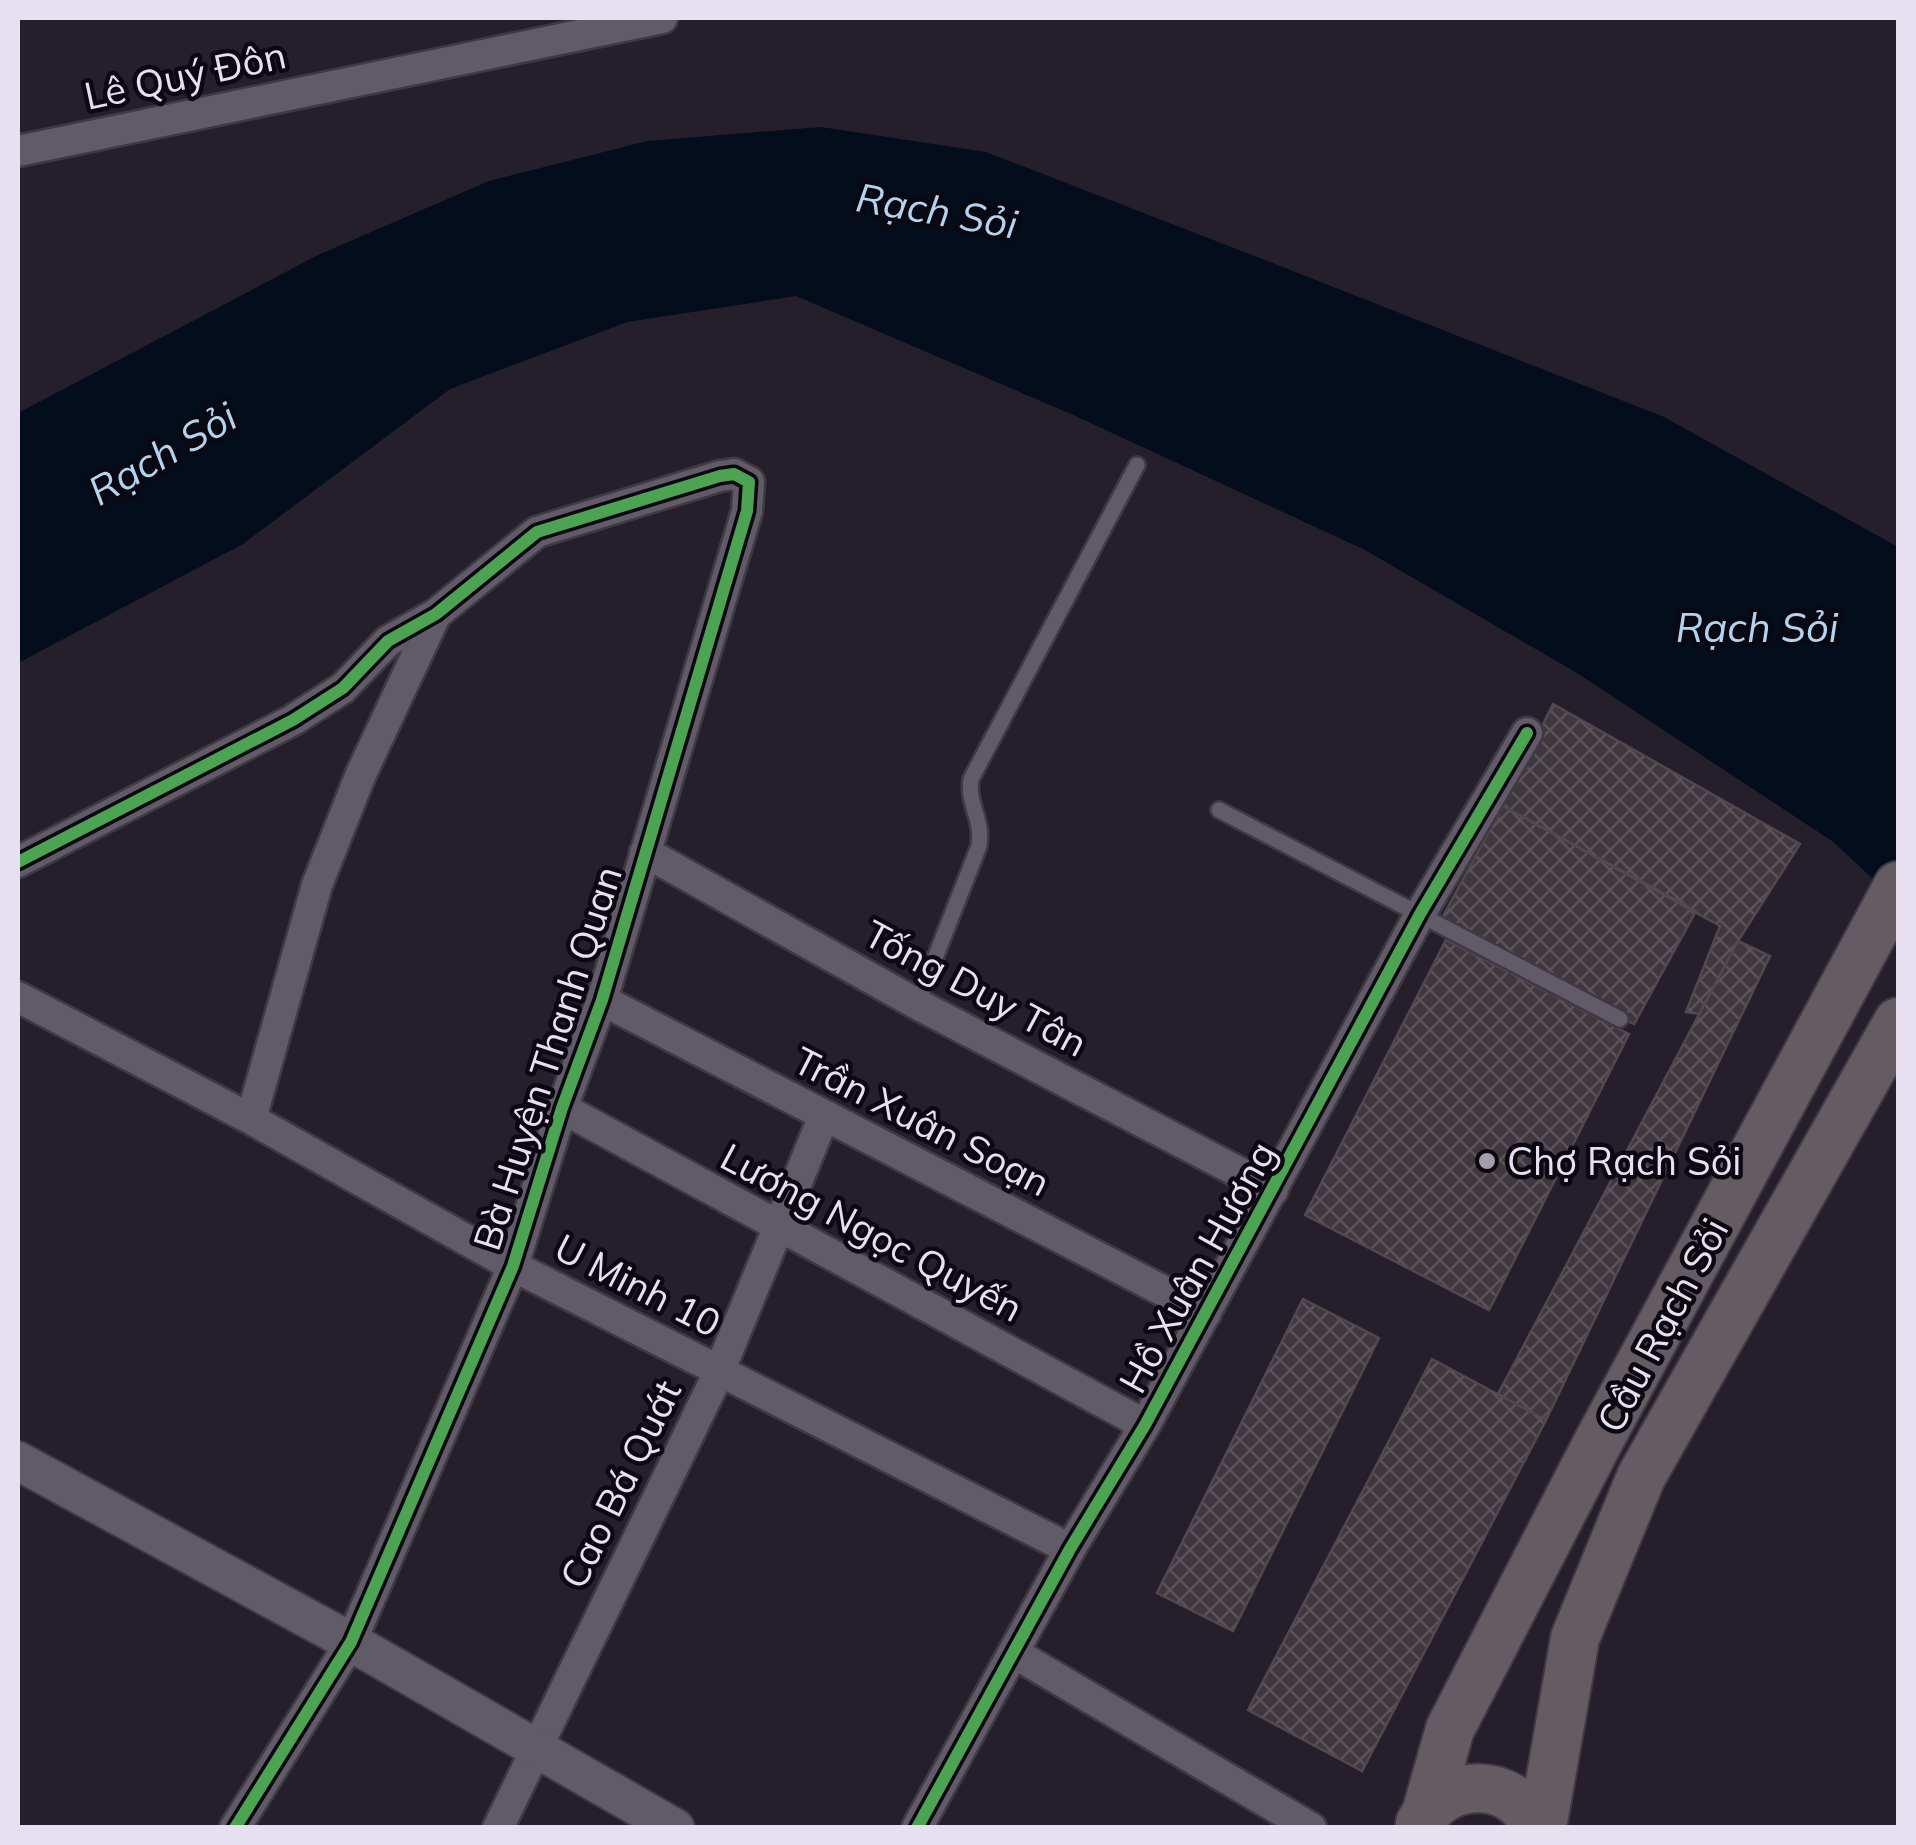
<svg xmlns="http://www.w3.org/2000/svg" width="1916" height="1845" font-family="Mulish,sans-serif">
  <style>
    .water { fill: #030d1c }
    .building { fill: url(#building-cross-hatch); stroke: #514850; stroke-width: 2.5 }
    .lines { fill: none; stroke-linecap: round; stroke-linejoin: round }
    .service-casing { stroke: #3e3944; stroke-width: 20 }
    .minor-casing { stroke: #3e3944; stroke-width: 35 }
    .tertiary-casing { stroke: #3e3944; stroke-width: 42 }
    .primary-casing { stroke: #3e3944; stroke-width: 52 }
    .service { stroke: #605b66; stroke-width: 15 }
    .minor { stroke: #605b66; stroke-width: 30 }
    .tertiary { stroke: #605b66; stroke-width: 38 }
    .primary { stroke: #655b62; stroke-width: 48 }
    .cycleway-casing { stroke: #0c0812; stroke-width: 19 }
    .cycleway { stroke: #4ca352; stroke-width: 12 }
    .poi-dot { fill: #a39cab; stroke: #0c0812; stroke-width: 4 }
    .labels { text-anchor: middle; dominant-baseline: central; stroke-width: 9; stroke-linejoin: round; paint-order: stroke }
    .street-label { font-size: 38px; fill: #e7e0f0; stroke: #0c0812 }
    .poi-label { font-size: 38px; fill: #e7e0f0; stroke: #0c0812; text-anchor: start }
    .water-label { font-size: 40px; font-style: italic; fill: #b1d4f1; stroke: #0c0812 }
  </style>
  <defs>
    <pattern id="building-cross-hatch" width="8" height="8" patternUnits="userSpaceOnUse" patternTransform="scale(2.5)"><rect width="8" height="8" fill="#3f363e"/><path d="M0 0l8 8M0 8l8-8" fill="none" stroke="#5b535a"/></pattern>
  </defs>
  <rect width="100%" height="100%" fill="#251f2c"/>
  <path class="water" d="M821,127L986,152L1270,262L1664,417L1898,547V902L1832,841L1577,673L1365,550L1071,414L796,296L627,322L450,389L243,544L18,663V413L318,255L489,181L647,141Z"/>
  <path class="building" d="M1553,704L1800,844L1738,941L1699,1014L1686,1012L1720,926L1503,806Z
    M1503,806L1696,911L1634,1024L1442,918Z
    M1446,940L1629,1034L1489,1310L1305,1215Z
    M1738,941L1770,956L1546,1420L1498,1394Z
    M1303,1299L1379,1338L1233,1631L1157,1593Z
    M1432,1359L1546,1420L1362,1771L1248,1710Z"/>
  <g class="lines">
    <g class="service-casing">
      <path id="service" d="M1219,810L1620,1019
        M917,1004L979,846C983,817 967,805 971,779L1137,465"/>
    </g>
    <g class="minor-casing">
      <path id="minor" d="M18,151L662,18
        M645,852L917,1004L1273,1190
        M18,862L293,720L343,688L388,641L436,614L537,532L720,476L734,474L749,482L747,511L602,1000L562,1108L513,1266L351,1642L235,1828
        M18,997L251,1119L513,1266L1070,1549
        M602,1000L1206,1313
        M562,1108L1145,1425
        M251,1119L317,885L361,774L436,614
        M1014,1653L1311,1828
        M498,1828L719,1372L824,1116
        M917,1828L1070,1549L1145,1425L1420,914L1527,733"/>
    </g>
    <g class="tertiary-casing">
      <path id="tertiary" d="M18,1461L351,1642L675,1828"/>
    </g>
    <g class="primary-casing">
      <path id="primary" d="M1427,1810L1450,1729L1596,1446L1898,886
        M1420,1823C1444,1777 1516,1775 1535,1828
        M1542,1828L1575,1638L1641,1477L1898,1022"/>
    </g>
    <use href="#service" class="service"/>
    <use href="#minor" class="minor"/>
    <use href="#tertiary" class="tertiary"/>
    <use href="#primary" class="primary"/>
    <g class="cycleway-casing">
      <path id="cycleway" d="M18,862L293,720L343,688L388,641L436,614L537,532L720,476L734,474L749,482L747,511L602,1000L562,1108L513,1266L351,1642L235,1828
        M917,1828L1070,1549L1145,1425L1420,914L1527,733"/>
    </g>
    <use href="#cycleway" class="cycleway"/>
  </g>
  <circle class="poi-dot" cx="1487" cy="1161" r="10"/>
  <g class="labels">
    <g class="street-label">
      <text transform="translate(185 75) rotate(-12)">Lê Quý Đôn</text>
      <text transform="translate(976 988) rotate(28)">Tống Duy Tân</text>
      <text transform="translate(547 1058) rotate(-72)">Bà Huyện Thanh Quan</text>
      <text transform="translate(922 1121) rotate(27)">Trần Xuân Soạn</text>
      <text transform="translate(872 1232) rotate(28)">Lương Ngọc Quyến</text>
      <text transform="translate(1197 1267) rotate(-61)">Hồ Xuân Hương</text>
      <text transform="translate(638 1285) rotate(27)">U Minh 10</text>
      <text transform="translate(1662 1325) rotate(-62)">Cầu Rạch Sỏi</text>
      <text transform="translate(620 1484) rotate(-64)">Cao Bá Quát</text>
    </g>
    <g class="poi-label">
      <text x="1507" y="1161">Chợ Rạch Sỏi</text>
    </g>
    <g class="water-label">
      <text transform="translate(937 210) rotate(10)">Rạch Sỏi</text>
      <text transform="translate(162 453) rotate(-30)">Rạch Sỏi</text>
      <text x="1757" y="627">Rạch Sỏi</text>
    </g>
  </g>
  <rect width="1916" height="1845" fill="none" stroke="#e7e0f0" stroke-width="40"/>
</svg>
